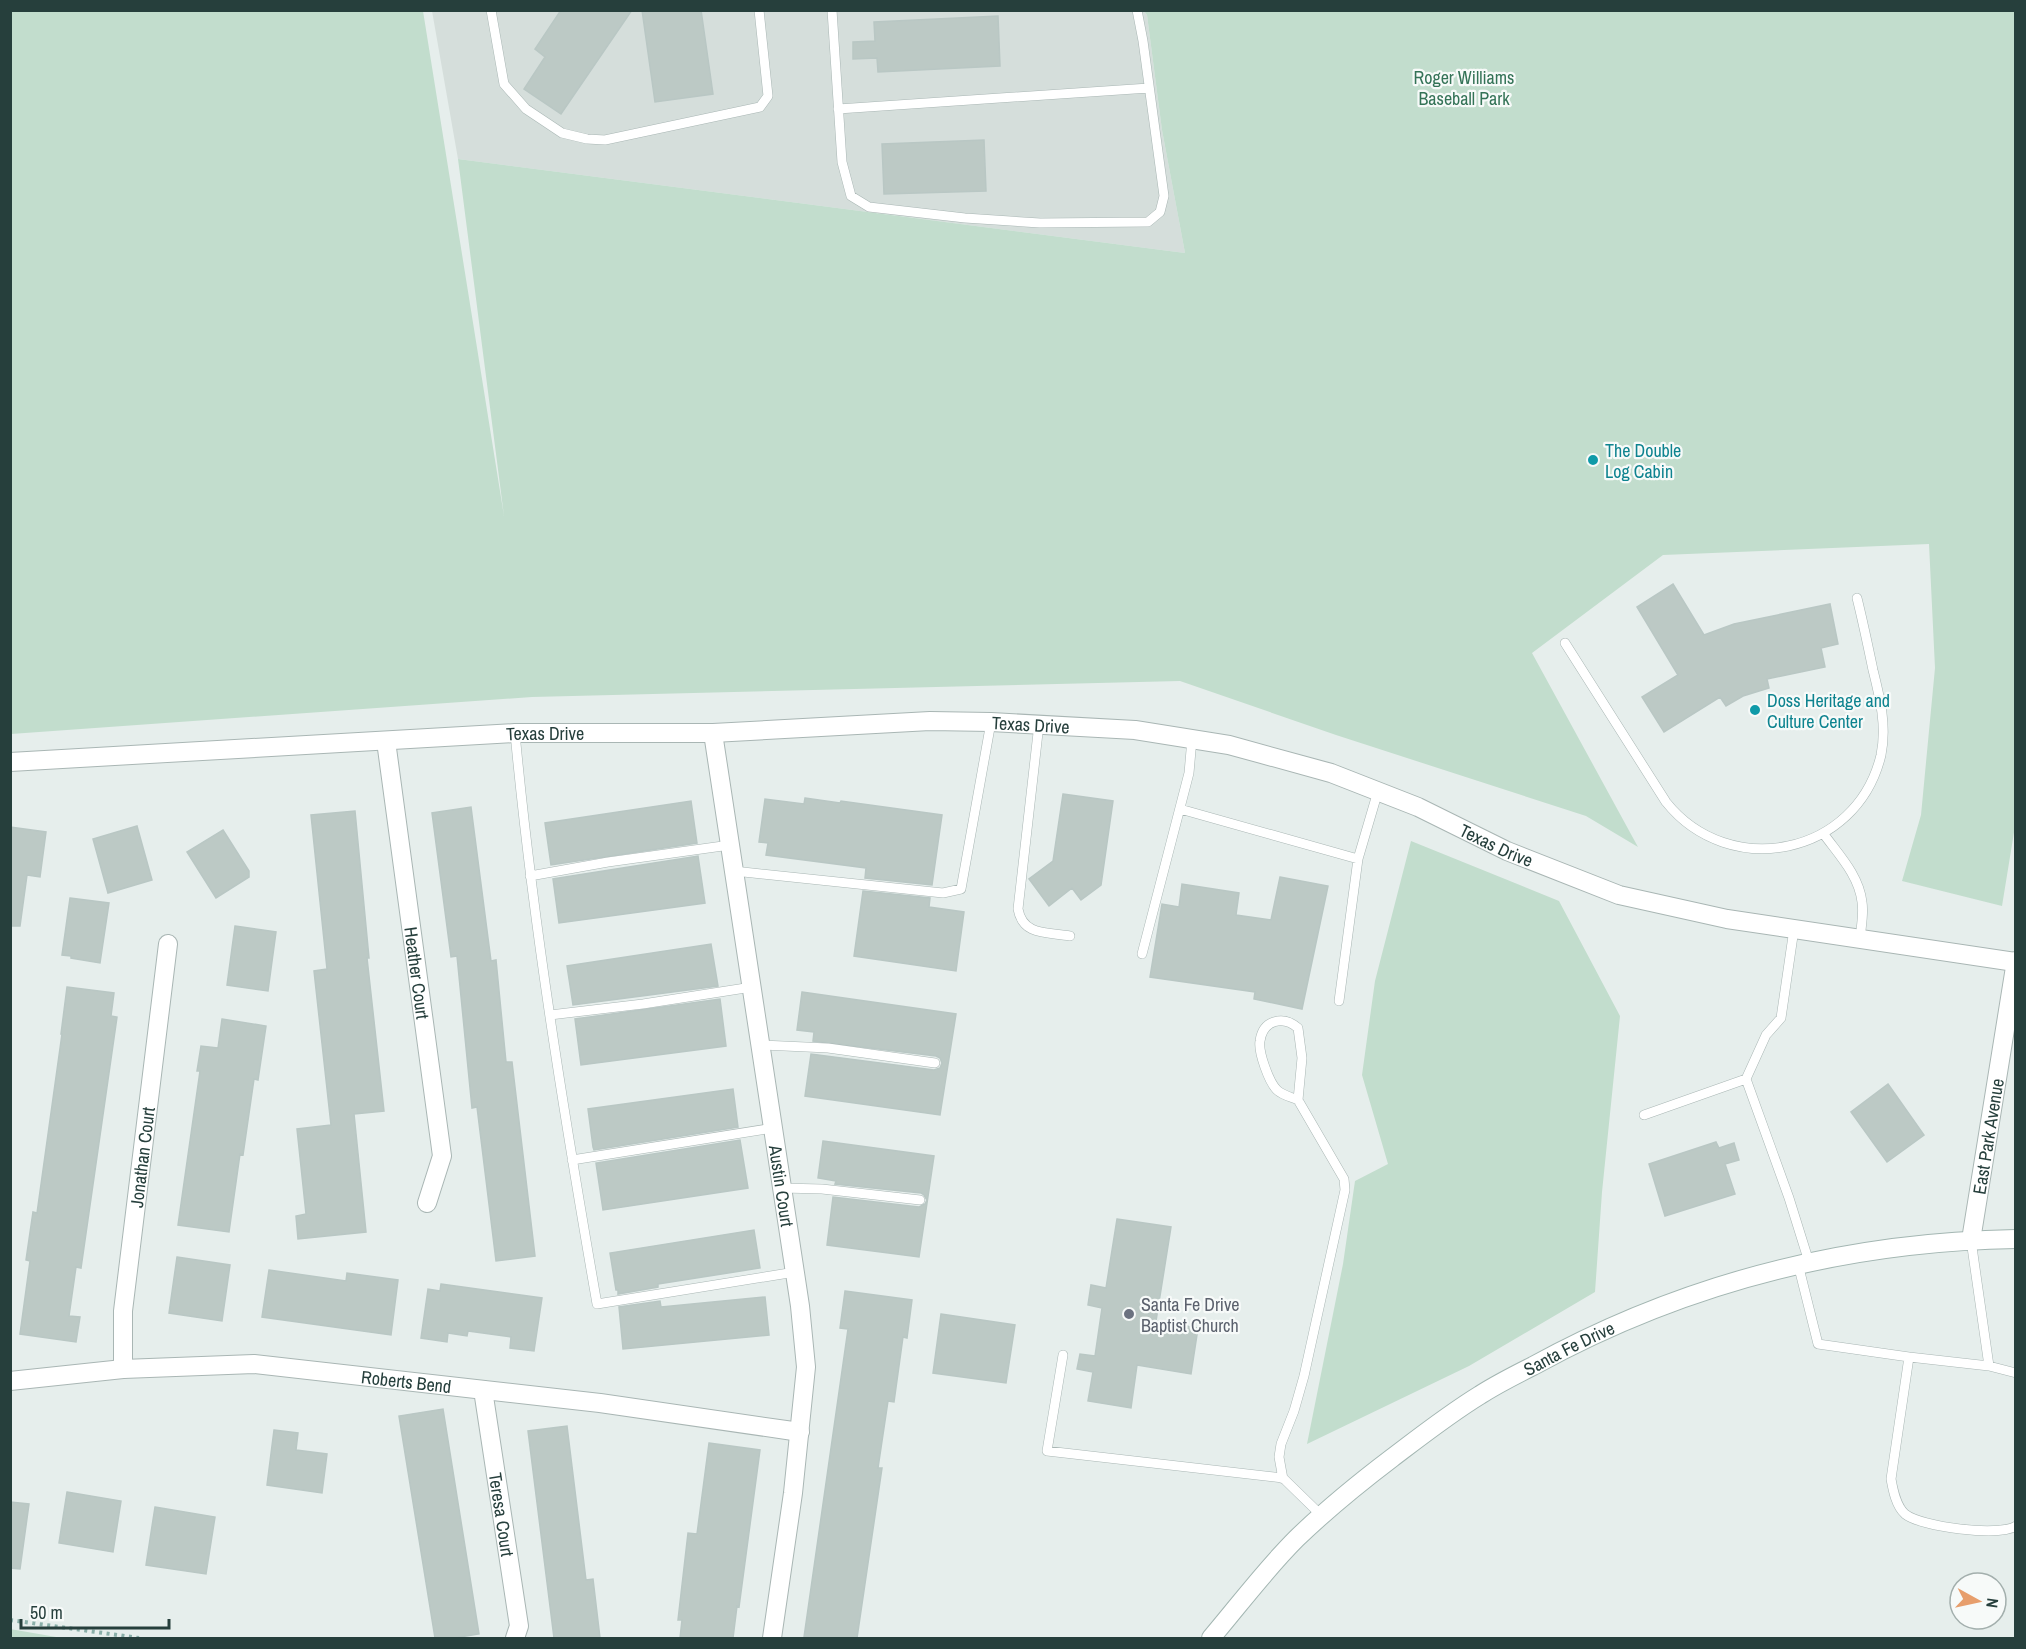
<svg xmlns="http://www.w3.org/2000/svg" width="2026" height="1649" font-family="'Archivo Narrow',sans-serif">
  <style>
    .built { fill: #d5dedb }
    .green { fill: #c2ddcd }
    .building { fill: #bcc9c5; stroke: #b9c7c4; stroke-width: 1.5 }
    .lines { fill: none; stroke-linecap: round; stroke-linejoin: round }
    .service-casing { stroke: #a9b6b4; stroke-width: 10 }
    .minor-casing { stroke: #a9b6b4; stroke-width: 20 }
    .tertiary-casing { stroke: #a9b6b4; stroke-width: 20 }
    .secondary-casing { stroke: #a3b6b2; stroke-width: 20 }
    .path { stroke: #8aafa9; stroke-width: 4; stroke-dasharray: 3 4.5; stroke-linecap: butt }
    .service { stroke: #fff; stroke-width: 9 }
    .minor { stroke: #fff; stroke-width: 18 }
    .tertiary { stroke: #fff; stroke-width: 18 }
    .secondary { stroke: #fff; stroke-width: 18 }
    .culture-dot { fill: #0f9aa8; stroke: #f7faf9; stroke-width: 2 }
    .worship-dot { fill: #6b7280; stroke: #f7faf9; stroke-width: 2 }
    .labels { text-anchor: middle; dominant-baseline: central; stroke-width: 4.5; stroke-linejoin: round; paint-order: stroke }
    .park-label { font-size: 18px; fill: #347357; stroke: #f7faf9 }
    .culture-label { font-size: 18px; fill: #0d838f; stroke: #f7faf9; text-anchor: start }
    .street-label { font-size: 18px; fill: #263f3c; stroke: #f7faf9 }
    .worship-label { font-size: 18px; fill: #5b616d; stroke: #f7faf9; text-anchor: start }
  </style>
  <rect width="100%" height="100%" fill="#e6eeec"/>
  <path class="built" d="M432,11H1144L1147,15L1162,130L1185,253L458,159Z"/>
  <path class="green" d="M11,10L423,11L504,516L458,159L1185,253L1162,130L1147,15L1144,11H2015L2016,820L2002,906L1902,881L1921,815L1935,668L1929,544L1663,555L1532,653L1638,847L1586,816L1336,735L1180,681L532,697L11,734Z
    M1411,841L1559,901L1620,1016L1602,1192L1595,1292L1469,1366L1307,1444L1343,1264L1355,1181L1388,1164L1362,1075L1375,981Z
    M10,1629L62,1638H11Z"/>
  <path class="building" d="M561,10H632L561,114L524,89L545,57L535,49Z
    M642,10H701L713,94L655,102Z
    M998,16L1000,66L878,72L877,58L853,59V42L875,41L874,22Z
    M984,140L986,191L884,194L882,144Z
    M1673,584L1704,635L1734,624L1830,604L1838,644L1821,648L1825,667L1767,679L1769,688L1743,696L1726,706L1720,697L1664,732L1642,697L1678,675L1637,607Z
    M1063,794L1113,801L1101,885L1081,900L1072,888L1049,906L1029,879L1053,861Z
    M805,798L840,803L841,801L942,815L932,885L865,878L866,868L766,855L768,843L759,842L765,799L804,804Z
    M691,801L697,843L551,865L545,823Z
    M471,807L491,961L496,960L506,1062H512L535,1256L496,1261L477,1107L472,1108L457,956L451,957L432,813Z
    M355,811L369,958H367L384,1111L354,1114L366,1232L298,1239L296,1216L306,1214L297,1129L331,1125L314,971L327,969L311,815Z
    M137,826L152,880L108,893L93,839Z
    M10,827L46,832L40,877L27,875L20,926H10Z
    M223,830L249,871V877L216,898L187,852Z
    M698,856L705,903L559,923L553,879Z
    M1280,877L1328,886L1302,1009L1254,999L1255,992L1150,977L1162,904L1179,907L1182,884L1239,893L1236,915L1271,920Z
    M863,891L930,898L929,907L964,912L956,971L854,956Z
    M70,898L109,903L100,963L71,958V956L62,955Z
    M235,926L276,932L268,991L227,985Z
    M711,944L718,986L573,1005L567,966Z
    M67,987L114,993L111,1016L117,1017L81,1268L76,1267L69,1316L80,1317L76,1342L20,1334L30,1261L26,1260L33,1212L37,1213L62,1034H61Z
    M802,992L956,1014L940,1115L805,1096L811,1054L934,1070L940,1068L942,1063L940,1058L936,1056L813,1041L814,1032L797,1030Z
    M720,999L726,1046L581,1065L575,1019Z
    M222,1019L266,1026L258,1080L254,1079L243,1155L240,1154L229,1232L178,1225L200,1071H197L201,1046L218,1048Z
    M1888,1084L1924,1135L1887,1162L1851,1112Z
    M733,1089L738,1127L594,1150L593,1147L588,1109Z
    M740,1140L748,1188L603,1210L596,1163Z
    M823,1141L934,1156L919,1257L827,1245L833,1197L919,1207L925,1204L927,1200L924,1195L921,1193L835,1184L836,1181L818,1178Z
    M1716,1142L1719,1148L1734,1143L1739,1160L1725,1164L1735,1194L1665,1216L1649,1164Z
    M1117,1219L1171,1227L1156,1321L1198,1328L1191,1374L1137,1365L1131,1408L1088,1401L1093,1372L1077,1369L1080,1354L1095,1356L1102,1308L1088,1305L1091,1285L1106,1288Z
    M754,1230L760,1268L658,1284V1287L618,1294V1290H616L610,1253Z
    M177,1257L230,1265L222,1321L169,1313Z
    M269,1270L346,1281L347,1273L398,1280L391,1335L262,1317Z
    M441,1284L542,1298L534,1351L510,1348L511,1337L468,1331L467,1336L448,1333L447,1342L421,1338L428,1289L440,1291Z
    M845,1291L912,1300L907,1338L903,1337L894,1402L888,1401L878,1468H882L857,1638H812L804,1637L848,1329L840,1328Z
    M765,1297L769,1335L623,1349L619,1307L660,1301L661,1307Z
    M941,1314L1015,1325L1006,1383L933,1373Z
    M443,1409L479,1634L454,1638H435L399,1416Z
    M567,1426L586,1580L593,1579L600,1638H554L528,1431Z
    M274,1430L298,1433L296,1450L327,1454L322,1493L267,1485Z
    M709,1443L760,1450L739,1607L737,1606L733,1638H680L682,1620H678L688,1533L697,1534Z
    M67,1492L121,1501L113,1552L59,1543Z
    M10,1502L29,1504L20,1569L10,1568Z
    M155,1507L215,1517L206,1574L146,1565Z"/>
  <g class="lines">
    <g class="service-casing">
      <path id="service" d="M491,10L504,84L526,109L562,133L587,139L605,140L760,107L768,96L759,10
        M832,10L842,162L851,196L869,207L965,218L1040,223L1148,222L1160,212L1164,196L1143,41L1137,10
        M838,109L1149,88
        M1565,643L1666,802C1729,881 1857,856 1881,755C1887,726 1880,698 1873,670C1868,646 1863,622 1857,598
        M1039,724L1018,909C1023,936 1047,932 1070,936
        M515,733C533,925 564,1115 597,1304L795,1272
        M1180,809L1358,859
        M1823,833C1838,854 1859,875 1862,902C1864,914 1861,927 1860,939
        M734,871L943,893L961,889L991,722
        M530,876L608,862L730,845
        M1794,929L1781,1018L1766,1035L1746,1079L1789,1198L1809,1262
        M1142,954L1189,773L1192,739
        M1339,1001L1358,859L1378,791
        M550,1015L643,1004L752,987
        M761,1045L828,1048L935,1063
        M1644,1115L1746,1079
        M572,1160L773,1128
        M782,1188L822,1189L920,1200
        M1971,1240L1989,1366
        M1798,1264L1818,1344L1909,1357
        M1063,1355L1047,1451L1283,1478L1322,1516
        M2016,1373L1989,1366L1909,1357L1891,1479C1893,1490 1896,1506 1905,1514C1921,1527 1999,1537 2016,1526
        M1283,1479L1279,1457L1281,1444L1294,1411L1304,1376L1345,1190L1344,1179L1298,1100L1302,1058L1298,1028C1283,1015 1263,1020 1260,1041C1258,1052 1269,1082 1277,1090C1282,1095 1291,1097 1298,1100"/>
    </g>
    <g class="minor-casing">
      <g id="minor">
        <path id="s1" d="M713,733L800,1306L806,1367L793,1493L772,1638"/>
        <path id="s2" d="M386,741L442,1156L427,1203"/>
        <path id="s3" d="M123,1369V1311L168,944"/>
        <path id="s4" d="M10,1381L123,1369L254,1364L600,1403L800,1432"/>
        <path id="s5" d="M483,1390L519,1626L515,1638"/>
      </g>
    </g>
    <g class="tertiary-casing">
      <g id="tertiary">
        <path id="s6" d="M10,762L515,733H713L930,721L991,722L1135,730L1229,745L1331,773L1418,807L1507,851L1619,895L1727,919L2015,962"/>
        <path id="s7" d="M1971,1240L2016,961"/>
      </g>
    </g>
    <g class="secondary-casing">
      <g id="secondary">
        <path id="s8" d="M1211,1638C1239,1605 1265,1570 1296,1539C1326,1510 1359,1483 1392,1458C1421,1436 1449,1414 1480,1395C1497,1384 1515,1375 1533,1366C1684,1283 1843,1242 2016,1239"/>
      </g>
    </g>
    <path class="path" d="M10,1620L139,1638"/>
    <use href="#service" class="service"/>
    <use href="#minor" class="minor"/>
    <use href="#tertiary" class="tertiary"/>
    <use href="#secondary" class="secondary"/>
  </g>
  <g class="culture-dot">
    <circle cx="1593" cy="460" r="6"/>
    <circle cx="1755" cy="710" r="6"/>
  </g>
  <circle class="worship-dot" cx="1129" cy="1314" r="6"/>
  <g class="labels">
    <g class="park-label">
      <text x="1464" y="77">Roger Williams<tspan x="1464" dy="21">Baseball Park</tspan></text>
    </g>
    <g class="culture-label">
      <text x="1605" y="450">The Double<tspan x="1605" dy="21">Log Cabin</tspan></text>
      <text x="1767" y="700">Doss Heritage and<tspan x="1767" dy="21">Culture Center</tspan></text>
    </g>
    <g class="street-label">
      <text stroke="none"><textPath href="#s6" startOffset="1022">Texas Drive</textPath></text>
      <text stroke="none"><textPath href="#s6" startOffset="536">Texas Drive</textPath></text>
      <text stroke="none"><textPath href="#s6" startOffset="1508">Texas Drive</textPath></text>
      <text stroke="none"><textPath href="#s2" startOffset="234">Heather Court</textPath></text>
      <text stroke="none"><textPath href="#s7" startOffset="105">East Park Avenue</textPath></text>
      <text stroke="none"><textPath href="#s3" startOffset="213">Jonathan Court</textPath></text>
      <text stroke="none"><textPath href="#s1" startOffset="458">Austin Court</textPath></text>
      <text stroke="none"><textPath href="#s8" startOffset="465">Santa Fe Drive</textPath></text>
      <text stroke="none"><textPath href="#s4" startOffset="398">Roberts Bend</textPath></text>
      <text stroke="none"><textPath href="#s5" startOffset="126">Teresa Court</textPath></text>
    </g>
    <g class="worship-label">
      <text x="1141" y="1304">Santa Fe Drive<tspan x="1141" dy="21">Baptist Church</tspan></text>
    </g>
  </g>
  <rect width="2026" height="1649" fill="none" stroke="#263f3c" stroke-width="24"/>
  <g transform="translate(1978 1601) rotate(98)"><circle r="28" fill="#f7faf9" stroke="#a3afad" stroke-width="1.5"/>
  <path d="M0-4.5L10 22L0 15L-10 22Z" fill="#e79e6c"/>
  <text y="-9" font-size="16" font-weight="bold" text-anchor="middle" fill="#263f3c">N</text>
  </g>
  <path d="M21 1619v9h148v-9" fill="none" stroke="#263f3c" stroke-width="3"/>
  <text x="30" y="1619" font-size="18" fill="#263f3c" stroke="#f7faf9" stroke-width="4.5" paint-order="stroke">50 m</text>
</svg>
